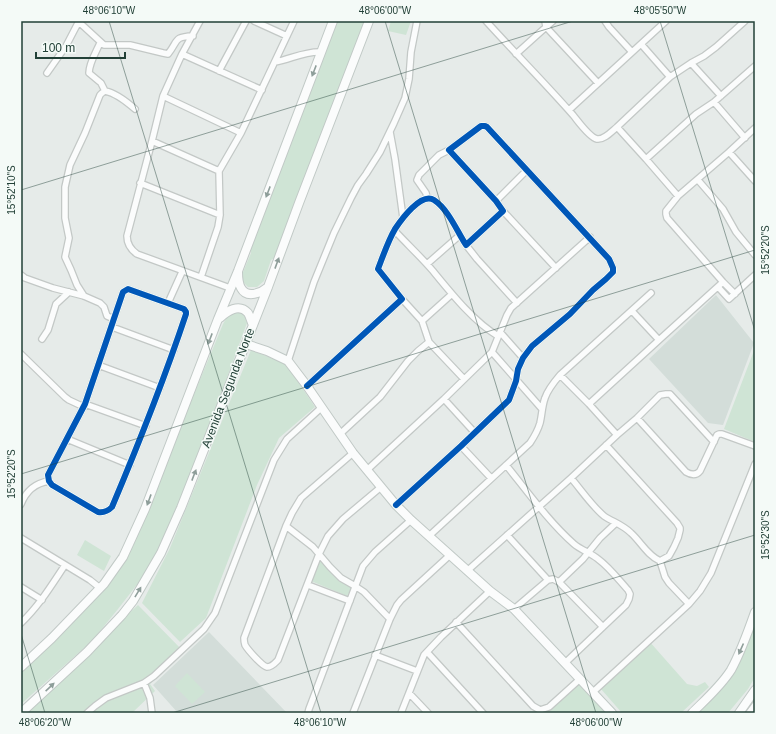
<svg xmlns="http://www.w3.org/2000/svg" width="776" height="734" font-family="Arial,sans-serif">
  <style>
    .built { fill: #d3ddd9 }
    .green { fill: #cfe4d5 }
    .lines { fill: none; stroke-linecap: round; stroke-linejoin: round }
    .street-casing { stroke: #c3c8c6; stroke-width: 8 }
    .secondary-casing { stroke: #c1c9c6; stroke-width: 10 }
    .street { stroke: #fbfcfc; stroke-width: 5.5 }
    .secondary { stroke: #fbfcfc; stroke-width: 8 }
    .cycleway-casing { stroke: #f4faf7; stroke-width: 8 }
    .cycleway { stroke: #0057b8; stroke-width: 6 }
    .oneway { fill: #8e9e9a }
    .ticks { fill: none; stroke: #224037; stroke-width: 1; stroke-opacity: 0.45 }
    .labels { text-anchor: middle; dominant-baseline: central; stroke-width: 3; stroke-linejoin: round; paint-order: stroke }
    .street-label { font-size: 12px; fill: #224037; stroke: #f4faf7 }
    .neatline { fill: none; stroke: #224037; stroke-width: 1.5 }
    .ticks-label { font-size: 10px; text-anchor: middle; fill: #224037 }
  </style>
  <rect width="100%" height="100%" fill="#e6ebe9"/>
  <path class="built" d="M716,295L754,343L723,425L708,423L649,359Z
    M209,632L287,713H178L153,685Z"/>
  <path class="green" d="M337,21H366L276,257L271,260L264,281L257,287H248L242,281L241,277L251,253L250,247Z
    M391,21H411L406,35L388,31Z
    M237,311L244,314L247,323L164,550L118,609L92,641L21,704V669L64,628L130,549L223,324L230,312Z
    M755,348V442L724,429Z
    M251,350L286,364L315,407L279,438L257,485L206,618L180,642L142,603L170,548Z
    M85,540L111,556L104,571L77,555Z
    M320,559L339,581L352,588L347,596L311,581Z
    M138,605L184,652L150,684L155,691L132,713H21Z
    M755,625V677L748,689L728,713H693L729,680L747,646Z
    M649,641L687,684L697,686L705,682L709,687L681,713H622L601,689Z
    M187,673L205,692L192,704L175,686Z
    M577,683L606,713H544Z"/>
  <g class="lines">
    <g class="street-casing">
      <path id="street" d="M200,21L182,54L163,96L152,141L127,236C127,244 130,249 137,254L230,288
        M254,21L287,36
        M486,21C515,53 545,83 573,115C578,121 589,137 597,139C604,140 612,131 617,127L646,159
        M545,21L546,27L553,21
        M605,21L609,27L632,52
        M100,43C96,52 89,63 89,73L101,83L105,91C116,93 127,102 135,109
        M641,44L670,77
        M182,54L262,90
        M516,54L546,27L598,83
        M275,62C291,59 305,51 321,52
        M691,63L721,96
        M219,71L246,21
        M47,73L66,46L78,23H80L104,45H130L163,53L168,54C179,40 173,37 193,36
        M163,96L241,133
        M714,102L745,138
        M569,110L666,21
        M617,127L670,77L691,63L704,56L716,47L745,21
        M390,132L395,159L403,218
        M152,141L219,171
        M729,152L755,181
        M698,180L723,209L736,232L755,255
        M140,183L220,215
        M678,196L646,159L696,114L714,102L755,66
        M427,198L426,193L417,180L419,175L439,155L449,150
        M496,201L527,170
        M503,211L556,268
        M395,231C407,244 421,257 433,271C451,293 474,322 498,336
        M466,245L477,259L517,303
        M427,264L460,235
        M21,275L25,278L53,288L84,296L100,303L104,307L107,316L114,319
        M201,277L218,227L220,215L219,171L241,133L294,21
        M718,287L729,299L755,275
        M128,289L184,309L186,312V314C164,380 139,443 112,507C108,511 104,513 98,512L52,485L49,481L48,475L85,404L123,292Z
        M735,294L723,282L667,218L666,214V211L678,196L729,152L755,128
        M84,296L77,285L71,270L65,257L69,238L65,218V187L70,165L85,133L100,95L102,93L105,91
        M402,299L422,321L429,342
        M168,303L182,272
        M422,321L452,294
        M112,327L174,350
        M500,332L523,358
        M42,339L48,330L56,304L69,292
        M659,340L723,282
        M21,354L65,397L69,400L84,407
        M288,361L314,282L334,233L351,198L358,185L366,174L380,152L394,123L405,98L409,79L411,52L417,21
        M98,365L160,388
        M560,375L589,404
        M307,386L402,299L378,269C383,256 388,241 395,229C401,220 421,192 434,200C448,209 457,231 466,245L503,211L496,201L449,150L481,126H485L487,127L609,259L613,268V272L606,279L593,290L570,314L532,346L523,358L518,369L516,381L509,400L461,446L396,505
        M444,399L475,433
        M85,404L146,426
        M542,409L492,352L507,315L511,308L590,237
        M637,418L686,472C691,475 696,476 700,471L717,435L719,434H722L755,446
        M340,434L380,397L408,361L418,351L429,342L464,379
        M617,435L637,418L660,395L666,394H670L714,442
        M67,439L130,465
        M606,445L677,523L680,528V530L678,538L674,547L669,556L660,561L665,577L669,583L689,604
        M461,446L491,478
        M353,453L301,498L292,513L286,526L244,638C244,641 244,642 245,645C248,650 262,666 267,667C272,667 275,663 278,660L319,554L328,536L343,519L381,487
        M506,465C527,491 549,522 574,544C581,550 591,553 598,559C609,567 618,579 628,590L630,594L629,599L626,605L565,663
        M367,470L444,399L492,352
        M571,478C582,491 592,506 604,516C613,522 623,525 631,533C641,542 647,555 660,561
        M21,504C26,491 36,483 49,481
        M286,526L313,547L330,567L341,578L355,586L364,592L390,619
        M507,535L548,580
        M429,536L530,443C534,437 538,430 540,423C542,415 542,406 545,398C548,389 554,382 560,375L651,293
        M21,538L90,580L100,588
        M467,571L571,478L617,435L589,404L659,340L632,311
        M559,582L603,627
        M308,585L350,601
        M21,587L42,600
        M514,609L548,580L553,579L559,582L583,559L600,538L616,523
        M456,622L533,706L540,710L549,707L580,679
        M21,623C39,606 51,586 65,565
        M427,652L483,713
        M375,655L417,671
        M144,683L150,698L152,713
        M593,692L689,604L700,591L711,573L755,464
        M409,693L428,713
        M87,713L95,706L106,698L144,683L154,676L204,629L215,613L274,460L287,439L321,408
        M308,713L309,709L363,566L375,552L411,520
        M353,713L390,619L397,605L401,600L450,555
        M401,713L424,655L441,637L490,591
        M749,713L755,705"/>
    </g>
    <g class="secondary-casing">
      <path id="secondary" d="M238,272C238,277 238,283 241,288C247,299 261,293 268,287
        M220,318C227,311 239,303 248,313C250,316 251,321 253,325
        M246,344L267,351L288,361L307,386L353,453L367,470L396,505L411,520L450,555L490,591L514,609L612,713
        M21,667L52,638L104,584L123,557L129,544L145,509L218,319L238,271L333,21
        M21,713L87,652L122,615L133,601L161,553L181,508L268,287L299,203L369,21
        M692,713C705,700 721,686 731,670C741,652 748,632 755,612
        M739,713L755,690"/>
    </g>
    <use href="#street" class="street"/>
    <use href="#secondary" class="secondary"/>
    <g class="cycleway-casing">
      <path id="cycleway" d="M128,289L184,309L186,312V314C164,380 139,443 112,507C108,511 104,513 98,512L52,485L49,481L48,475L85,404L123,292Z
        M307,386L402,299L378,269C383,256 388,241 395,229C401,220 421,192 434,200C448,209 457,231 466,245L503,211L496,201L449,150L481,126H485L487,127L609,259L613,268V272L606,279L593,290L570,314L532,346L523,358L518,369L516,381L509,400L461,446L396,505"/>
    </g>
    <use href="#cycleway" class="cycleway"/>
  </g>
  <defs><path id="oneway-solid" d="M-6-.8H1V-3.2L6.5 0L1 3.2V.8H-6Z"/></defs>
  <g class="oneway">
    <use href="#oneway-solid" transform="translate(314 71) rotate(111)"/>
    <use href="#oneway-solid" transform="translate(268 192) rotate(111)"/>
    <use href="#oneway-solid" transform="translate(277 263) rotate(-70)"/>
    <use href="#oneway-solid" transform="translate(210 339) rotate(111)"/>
    <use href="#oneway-solid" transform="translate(194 475) rotate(-69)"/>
    <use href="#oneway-solid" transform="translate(149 500) rotate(110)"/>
    <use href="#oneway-solid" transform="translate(138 592) rotate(-59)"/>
    <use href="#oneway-solid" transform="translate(741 649) rotate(114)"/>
    <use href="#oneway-solid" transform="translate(50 687) rotate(-43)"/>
  </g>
  <path class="ticks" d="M109,21L321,713M385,21L596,713M660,21L755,331M21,190L573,21M21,474L755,250M21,634L45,713M172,713L755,535"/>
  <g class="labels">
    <g class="street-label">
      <text transform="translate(228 388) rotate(-69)">Avenida Segunda Norte</text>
    </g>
  </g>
  <rect width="776" height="734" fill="none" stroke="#f4faf7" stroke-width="44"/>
  <path d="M36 52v6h89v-6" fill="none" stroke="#224037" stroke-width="2"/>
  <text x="42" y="52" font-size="12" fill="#224037" stroke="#f4faf7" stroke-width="3" paint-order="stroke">100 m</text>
  <rect x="22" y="22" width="732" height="690" class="neatline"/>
  <g class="ticks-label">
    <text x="109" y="14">48°06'10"W</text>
    <text x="385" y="14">48°06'00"W</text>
    <text x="660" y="14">48°05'50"W</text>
    <text transform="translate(11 190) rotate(-90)" y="4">15°52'10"S</text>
    <text transform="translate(765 250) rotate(-90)" y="4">15°52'20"S</text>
    <text transform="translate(11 474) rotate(-90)" y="4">15°52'20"S</text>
    <text transform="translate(765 535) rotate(-90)" y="4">15°52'30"S</text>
    <text x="45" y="726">48°06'20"W</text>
    <text x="320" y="726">48°06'10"W</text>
    <text x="596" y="726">48°06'00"W</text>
  </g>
</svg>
